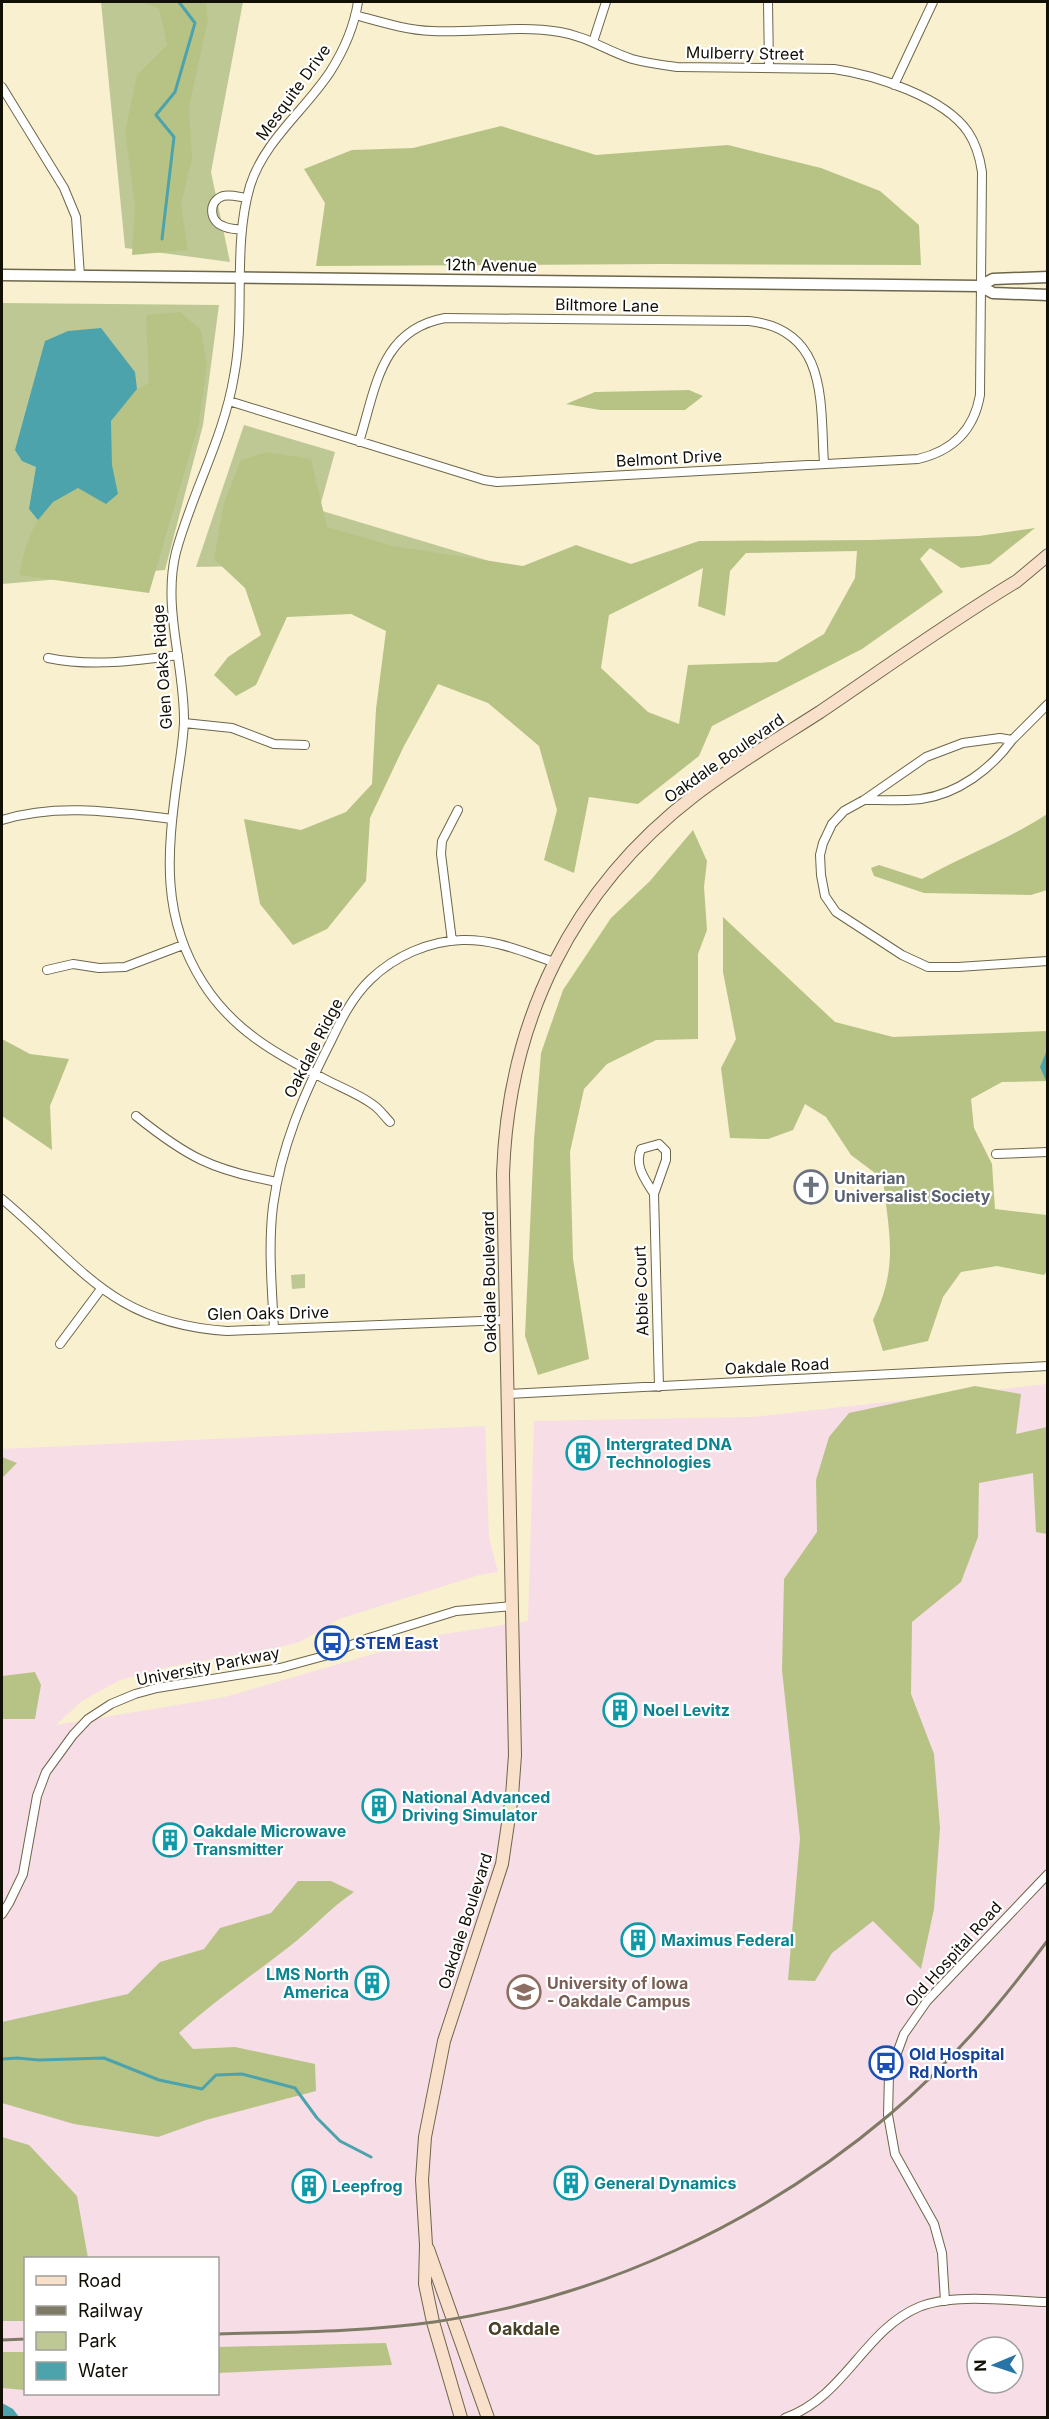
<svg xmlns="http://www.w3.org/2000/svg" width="1049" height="2419" font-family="Inter,sans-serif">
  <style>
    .education { fill: #f7dde6; fill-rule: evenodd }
    .green { fill: #bec895 }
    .forest { fill: #b7c385; fill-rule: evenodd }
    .water { fill: #4da3ac }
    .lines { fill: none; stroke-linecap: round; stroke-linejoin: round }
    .stream { stroke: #4da3ac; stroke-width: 3 }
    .minor-casing { stroke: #6d664a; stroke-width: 10 }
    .tertiary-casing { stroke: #6d664a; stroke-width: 13 }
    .secondary-casing { stroke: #6d664a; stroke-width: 14 }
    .minor { stroke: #fff; stroke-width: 8 }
    .tertiary { stroke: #fff; stroke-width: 10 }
    .secondary { stroke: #f9e0ca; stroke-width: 12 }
    .rail { stroke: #7f7a65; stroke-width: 3 }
    .labels { text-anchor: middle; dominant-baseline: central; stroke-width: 4.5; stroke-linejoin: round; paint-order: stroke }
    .street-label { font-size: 16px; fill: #120f05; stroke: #fff }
    .worship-label { font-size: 16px; font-weight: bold; fill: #5b616d; stroke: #fff; text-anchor: start }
    .culture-label { font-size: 16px; font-weight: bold; fill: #0d838f; stroke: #fff; text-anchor: start }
    .transit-label { font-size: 16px; font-weight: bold; fill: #164399; stroke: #fff; text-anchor: start }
    .education-label { font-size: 16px; font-weight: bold; fill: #785e54; stroke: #fff; text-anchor: start }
    .neighbourhood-label { font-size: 18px; font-weight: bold; fill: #484126; stroke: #fff }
  </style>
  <rect width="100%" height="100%" fill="#f8f0cf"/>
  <path class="education" d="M1047,1384V2417L2,2418V1449L485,1426L489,1538L498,1572L479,1575L339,1619L300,1642L276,1648L173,1666L120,1680L82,1701L56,1725L225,1697L439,1635L528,1621L534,1421L752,1417ZM26,2258H218V2394H26ZM977,2347H1013V2383H977Z"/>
  <path class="green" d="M101,2H243L211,172L230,262L125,248Z
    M2,303L219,305L203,425L165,570L2,584Z
    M244,425L335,452L319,510L489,561L196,567Z
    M305,1274V1288L292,1289L291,1275Z"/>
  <path class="forest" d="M143,2H206L208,20L189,107L192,159L181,205L188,250L132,255L135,205L125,132L137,75L167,45L159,9Z
    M501,126L596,155L728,145L821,168L880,191L919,225L921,265L661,264L316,266L325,203L304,169L352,150L413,148Z
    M180,312L201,330L207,365L199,423L149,593L19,575C24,549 33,519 53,502C60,496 70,492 78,487L106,504L118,495L112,465L111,421L137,389L149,383L146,315Z
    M689,390L703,396L685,410H600L566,404L595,392Z
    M267,452L311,459L327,527L393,546L523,566L576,545L631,564L699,541L872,540L979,536L1035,528L990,564L961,568L930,548L920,559L943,592L862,649L712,726L699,756L638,804L589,797L574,873L544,860L557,810L539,746L488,703L438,684L404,746L370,818L366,881L327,929L293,945L260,904L244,819L301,830L346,812L372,784L376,709L386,631L351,614L287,617L256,685L236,696L214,675L228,657L261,635L245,588L214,559L224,503L241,460ZM857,551L855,578L824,634L777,662L688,665L679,724L648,712L601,668L609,615L703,568L698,606L725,616L730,571L746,553Z
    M1047,814V890L1031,895L924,893L874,876L871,868L879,865L922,879C964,855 1008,840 1047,814Z
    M693,830L707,861L704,887L707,930L698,954V1039L656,1040L607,1064L584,1089L570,1152L573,1259L589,1359L538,1375L525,1336L534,1140L541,1053L563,990L611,918L650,881Z
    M723,917L835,1022L893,1037L1047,1031V1081L1002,1082L971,1099L974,1128L992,1164L995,1209L1047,1215V1271L1044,1275L997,1266L961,1272L943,1297L928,1341L883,1351L873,1320C899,1266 889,1235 883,1179L851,1155L826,1117L805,1104L793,1130L768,1139L730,1138L721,1068L736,1039L723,972Z
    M2,1039L30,1054L69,1059L50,1106L52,1150L2,1116Z
    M975,1386L1021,1394L1016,1434L1047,1427V1534L1036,1532L1033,1473L979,1483L978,1537L961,1582L912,1622L911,1694L934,1754L940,1828L934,1909L921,1969L873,1921L832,1953L815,1981L788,1980L800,1838L782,1670L784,1579L817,1532L816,1480L829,1437L849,1413Z
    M2,1457L17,1463L2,1478Z
    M35,1672L41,1685L35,1719H2V1676Z
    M298,1881H331L354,1892C330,1908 312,1929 290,1946C253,1975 214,2001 179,2033L193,2049L235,2047L315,2064L316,2091L206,2120L158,2137L74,2124L2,2103V2022L128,1994L160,1962L204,1949L220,1928L271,1913Z
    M2,2137L29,2145L77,2196L88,2258H26L25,2321H2Z
    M386,2343L392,2365L218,2373V2347Z
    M2,2352H25V2390L2,2388Z"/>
  <path class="water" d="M101,328L135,372L137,389L111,421L112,465L118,494L106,504L78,488L53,502L38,520L29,509L36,467L22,461L15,450L45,341L68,331Z
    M1047,1050V1083L1040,1067Z
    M2,2403L13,2409L19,2417H2Z"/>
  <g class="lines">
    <path class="stream" d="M162,239L174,137L156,115L175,92L195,23L179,2
      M2,2059L17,2058L39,2060L104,2058L159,2080L202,2089L216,2075L242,2074L295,2088L317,2118L340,2141L371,2157"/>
    <g class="minor-casing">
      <path id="minor" d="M358,2C354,27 344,50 330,72C305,110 264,141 250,186C232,248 246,314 234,376C224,437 192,493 176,552C162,608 185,666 184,723C183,742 180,761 177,780C167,854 161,917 203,983C232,1029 274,1053 321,1077C337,1086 357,1093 372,1104C379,1108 384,1116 390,1122
        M768,2L769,68
        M593,42L606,2
        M894,85L933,2
        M2,87L64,188L76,217L80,276
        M242,230C236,229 228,229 223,226C209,221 208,201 223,196C230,194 239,197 247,198
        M229,401L484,480L497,482L918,459C952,451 974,430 980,395L982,172C980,158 976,144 968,132C944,97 875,75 834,69L677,67C662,65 647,63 632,59C607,51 586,36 560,32C517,25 474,33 432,31C406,30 381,22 355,15
        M359,442C376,388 380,330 445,318L749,321C829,330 820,403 824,464
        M48,658C91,667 135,661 178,655
        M1048,704L1012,740L1000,738L963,743L926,757L864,800L844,811L832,824L823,843L820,855L821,875L825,896L836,912L902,955L928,967H958L1048,961
        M184,723L232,728L274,744L305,745
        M864,800C883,800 902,801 921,799C958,794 991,769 1012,740
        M2,820C58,803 114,812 172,819
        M452,941L441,854L442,841L458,810
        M47,970L73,964L99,968L125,967L183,945
        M136,1116C187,1157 212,1170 277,1182
        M996,1154L1048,1152
        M654,1194C645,1179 634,1166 641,1149L659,1144L666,1151V1160L654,1194L659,1387
        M2,1199C82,1266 110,1323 227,1331L506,1320
        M274,1329C272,1288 268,1247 273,1206C281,1147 303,1096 330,1043C341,1020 352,997 371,979C395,956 429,941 462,940C496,939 523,952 554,962
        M60,1344L101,1289
        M508,1394L1048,1366
        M2,1914L9,1903L23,1874L37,1796L46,1772L73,1735L88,1719L111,1704L135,1694L157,1688L280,1668L324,1656L369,1638L456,1611L512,1606
        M945,2301L942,2253L934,2224L895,2154L888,2115L889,2075L904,2034L927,2001L1048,1874
        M785,2418C845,2397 864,2330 919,2307C952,2293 1011,2301 1048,2302"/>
    </g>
    <g class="tertiary-casing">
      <path id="tertiary" d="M2,275L980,286L993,279L1048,277
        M980,286L993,293L1048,295"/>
    </g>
    <g class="secondary-casing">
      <path id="secondary" d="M428,2249L488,2418
        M461,2418L433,2322L425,2284L426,2245L422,2180L425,2137L444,2041L502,1864L512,1796L515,1755L503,1174C508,1021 572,889 695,795C734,765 778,739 820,712C885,668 949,622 1017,581L1048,555"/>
    </g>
    <use href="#minor" class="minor"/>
    <use href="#tertiary" class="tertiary"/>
    <use href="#secondary" class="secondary"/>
    <path class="rail" d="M218,2334C290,2332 362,2332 434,2322C601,2298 761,2223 889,2115C950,2064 1001,2003 1048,1940
      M2,2340L26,2339"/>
  </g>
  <defs>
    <g id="church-ring" transform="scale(1.725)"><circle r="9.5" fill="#fff" stroke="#6b7280" stroke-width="1.5"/><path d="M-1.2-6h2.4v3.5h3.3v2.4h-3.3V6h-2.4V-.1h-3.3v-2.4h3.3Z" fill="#6b7280"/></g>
    <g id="building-ring" transform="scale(1.725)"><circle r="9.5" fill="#fff" stroke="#0f9aa8" stroke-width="1.5"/><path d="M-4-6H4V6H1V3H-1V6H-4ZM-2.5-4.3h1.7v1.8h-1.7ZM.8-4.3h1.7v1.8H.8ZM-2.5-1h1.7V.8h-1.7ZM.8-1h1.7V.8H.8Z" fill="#0f9aa8"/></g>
    <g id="bus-ring" transform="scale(1.725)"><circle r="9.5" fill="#fff" stroke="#1a4fb4" stroke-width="1.5"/><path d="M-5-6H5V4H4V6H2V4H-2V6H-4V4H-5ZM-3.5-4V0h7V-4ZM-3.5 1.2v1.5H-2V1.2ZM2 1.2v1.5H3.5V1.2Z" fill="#1a4fb4"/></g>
    <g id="university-ring" transform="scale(1.725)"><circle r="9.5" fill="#fff" stroke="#8d6e63" stroke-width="1.5"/><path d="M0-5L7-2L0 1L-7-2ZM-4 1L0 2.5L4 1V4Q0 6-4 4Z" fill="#8d6e63"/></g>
  </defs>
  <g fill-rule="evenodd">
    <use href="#church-ring" x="811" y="1187"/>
    <use href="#building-ring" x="583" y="1453"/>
    <use href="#bus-ring" x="332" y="1643"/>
    <use href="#building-ring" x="620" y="1710"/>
    <use href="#building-ring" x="379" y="1806"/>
    <use href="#building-ring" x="170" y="1840"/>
    <use href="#building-ring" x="638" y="1940"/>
    <use href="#building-ring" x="372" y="1983"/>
    <use href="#university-ring" x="524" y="1992"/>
    <use href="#bus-ring" x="886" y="2063"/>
    <use href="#building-ring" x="571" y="2183"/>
    <use href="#building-ring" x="309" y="2186"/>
  </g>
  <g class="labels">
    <g class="street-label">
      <text transform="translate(745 53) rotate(1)">Mulberry Street</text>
      <text transform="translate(293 92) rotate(-54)">Mesquite Drive</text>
      <text transform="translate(491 265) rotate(1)">12th Avenue</text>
      <text transform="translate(607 305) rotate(1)">Biltmore Lane</text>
      <text transform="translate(669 458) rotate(-3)">Belmont Drive</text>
      <text transform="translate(162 667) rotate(-94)">Glen Oaks Ridge</text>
      <text transform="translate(724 758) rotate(-35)">Oakdale Boulevard</text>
      <text transform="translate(313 1048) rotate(-63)">Oakdale Ridge</text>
      <text transform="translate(489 1282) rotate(-91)">Oakdale Boulevard</text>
      <text transform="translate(641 1291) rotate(-92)">Abbie Court</text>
      <text transform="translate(268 1313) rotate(-1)">Glen Oaks Drive</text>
      <text transform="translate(777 1366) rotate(-3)">Oakdale Road</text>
      <text transform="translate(208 1666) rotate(-11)">University Parkway</text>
      <text transform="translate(465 1921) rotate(-72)">Oakdale Boulevard</text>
      <text transform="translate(953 1954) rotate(-48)">Old Hospital Road</text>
    </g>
    <g class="worship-label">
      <text x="834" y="1178">Unitarian<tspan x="834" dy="18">Universalist Society</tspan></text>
    </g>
    <g class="culture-label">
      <text x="606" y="1444">Intergrated DNA<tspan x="606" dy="18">Technologies</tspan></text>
      <text x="643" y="1710">Noel Levitz</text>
      <text x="402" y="1797">National Advanced<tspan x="402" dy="18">Driving Simulator</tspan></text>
      <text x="193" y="1831">Oakdale Microwave<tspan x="193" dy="18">Transmitter</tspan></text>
      <text x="661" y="1940">Maximus Federal</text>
      <text x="349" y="1974" text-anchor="end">LMS North<tspan x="349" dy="18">America</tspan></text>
      <text x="594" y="2183">General Dynamics</text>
      <text x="332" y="2186">Leepfrog</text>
    </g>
    <g class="transit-label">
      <text x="355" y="1643">STEM East</text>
      <text x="909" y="2054">Old Hospital<tspan x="909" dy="18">Rd North</tspan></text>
    </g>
    <g class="education-label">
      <text x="547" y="1983">University of Iowa<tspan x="547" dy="18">- Oakdale Campus</tspan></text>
    </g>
    <g class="neighbourhood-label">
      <text x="524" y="2328">Oakdale</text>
    </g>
  </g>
  <rect width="1049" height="2419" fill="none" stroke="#120f05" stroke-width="6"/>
  <rect x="24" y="2257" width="195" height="138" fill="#ffffff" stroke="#a09f9b" stroke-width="1.5"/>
  <rect x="36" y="2276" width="30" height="9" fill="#f9e0ca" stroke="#a09f9b" stroke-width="1.5"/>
  <text x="78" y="2287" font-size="18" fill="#120f05">Road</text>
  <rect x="36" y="2306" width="30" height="9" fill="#7f7a65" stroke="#a09f9b" stroke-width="1.5"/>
  <text x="78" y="2317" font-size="18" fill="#120f05">Railway</text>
  <rect x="36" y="2332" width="30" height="18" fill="#bec895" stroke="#a09f9b" stroke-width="1.5"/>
  <text x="78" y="2347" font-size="18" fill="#120f05">Park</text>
  <rect x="36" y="2362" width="30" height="18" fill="#4da3ac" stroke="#a09f9b" stroke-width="1.5"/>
  <text x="78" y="2377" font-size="18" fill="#120f05">Water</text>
  <g transform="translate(995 2365) rotate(268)"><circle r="28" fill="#ffffff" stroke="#a09f9b" stroke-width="1.5"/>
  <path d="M0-4.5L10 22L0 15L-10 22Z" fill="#2974a7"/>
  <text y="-9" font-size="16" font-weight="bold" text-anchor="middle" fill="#120f05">N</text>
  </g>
</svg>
